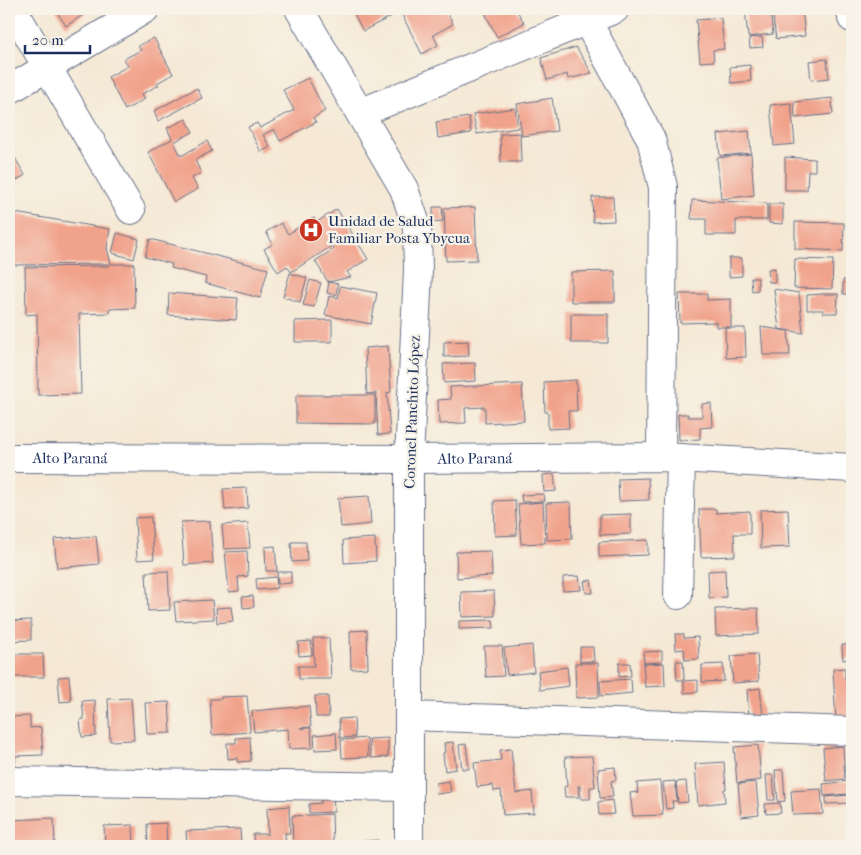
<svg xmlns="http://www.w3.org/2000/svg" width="861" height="855" font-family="'IM FELL French Canon',serif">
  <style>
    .building { fill: #f1a28b }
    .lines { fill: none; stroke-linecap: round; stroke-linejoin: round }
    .minor-casing { stroke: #677088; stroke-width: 30 }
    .minor { stroke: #fff; stroke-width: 28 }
    .labels { text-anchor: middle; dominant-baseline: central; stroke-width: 4.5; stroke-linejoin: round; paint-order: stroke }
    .poi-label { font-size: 15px; fill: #1b2f5e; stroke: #f7f3e8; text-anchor: start }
    .street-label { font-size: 15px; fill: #1b2f5e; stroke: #f7f3e8 }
  </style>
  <rect width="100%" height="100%" fill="#f7f3e8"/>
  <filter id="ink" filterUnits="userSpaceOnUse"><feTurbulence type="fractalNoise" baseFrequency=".02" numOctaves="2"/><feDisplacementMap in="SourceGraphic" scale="10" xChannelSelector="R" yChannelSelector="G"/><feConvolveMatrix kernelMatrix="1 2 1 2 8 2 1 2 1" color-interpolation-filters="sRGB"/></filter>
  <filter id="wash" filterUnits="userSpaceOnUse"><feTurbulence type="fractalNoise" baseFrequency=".0096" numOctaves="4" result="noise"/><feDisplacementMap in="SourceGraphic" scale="20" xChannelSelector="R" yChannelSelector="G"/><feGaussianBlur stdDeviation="1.12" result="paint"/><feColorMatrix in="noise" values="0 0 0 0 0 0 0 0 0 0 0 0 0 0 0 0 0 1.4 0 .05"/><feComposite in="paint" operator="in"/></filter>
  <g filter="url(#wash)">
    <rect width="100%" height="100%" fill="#f5e9d5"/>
    <g id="blocks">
      <path class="building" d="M55,9H92L66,26Z
        M351,9H389L392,16L363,31Z
        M410,9H446L453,24L433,35L438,45L422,54L401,13Z
        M483,9H516L524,23L497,37Z
        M745,9H770L773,34L748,37Z
        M772,9H802L805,36L776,39Z
        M721,18L724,49L713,50L714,61L700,62L696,20Z
        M762,37L763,47L750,48L749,38Z
        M154,38L173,74L157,83L159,85L142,94L145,99L125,110L108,77L128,66L124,59L141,50L138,46Z
        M576,47L592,73L568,79L567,74L547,80L541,58Z
        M827,59L829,78L811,80L809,61Z
        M750,65L751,81L731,83L730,67Z
        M308,78L325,111L313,118L316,122L280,141L274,129L263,135L270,147L261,152L248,127L257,123L260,128L294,110L283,90Z
        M197,88L202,98L158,121L154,111Z
        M552,98L557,131L522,136L517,104Z
        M832,98L833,114L795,118L794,102Z
        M791,103L795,144L774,146L770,105Z
        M515,108L518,128L477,134L473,114Z
        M469,117L471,133L438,138L436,122Z
        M186,119L193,132L174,142L181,156L207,141L212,151L195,160L201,173L192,178L198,189L174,202L148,152L172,139L167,128Z
        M749,131L751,153L720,156L718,134Z
        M520,133L521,162H501L500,134Z
        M9,148L25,175L9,185Z
        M751,154L754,195L721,199L717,158Z
        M785,157L815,159V171H808L807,190H785Z
        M592,197H613L614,221L593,222Z
        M692,200L767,203V220H736V235H706V219H691Z
        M769,204H783V224L769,223Z
        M433,207H442L443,221L433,222Z
        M475,207L477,260L446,261L444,208Z
        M337,209L368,259L347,272L351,277L328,282L315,261L334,249L332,246L291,272L287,266L278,272L264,249L273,244L266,232L281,223L288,234L314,218L317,222Z
        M9,212L110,229L107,248L111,264H134L135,308L109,309V313L79,314L81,394L38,395L37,314L26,315L25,267L108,266L109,264L9,265Z
        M795,222L844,223L843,251L795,249Z
        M117,233L139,239L134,259L112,253Z
        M150,239L268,269L260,298L205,283L206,277L171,268L172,264L145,257Z
        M729,258H742V276L729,277Z
        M795,259L833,260L832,289L794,288Z
        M775,268V282H769L768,269Z
        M615,271V302H571V272Z
        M290,273L307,278L300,302L283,297Z
        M751,278H758V290L752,291Z
        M310,280L321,283L314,307L303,305Z
        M843,280H852V294H843Z
        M329,282L338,284L336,295L327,293Z
        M340,286L377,293L371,324L325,315L329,296L338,298Z
        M774,289L799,293L803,333L779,329Z
        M169,293L238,298L236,320L168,315Z
        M679,294H707V300L731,299V327H716V322L680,323Z
        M823,294H838L837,313H823V310H807V295Z
        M571,314H608V343H571Z
        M332,320V342H295V321Z
        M761,327L788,331L790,355H763Z
        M725,328H745L746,357L726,358Z
        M468,341L469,356L444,357V342Z
        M388,346L391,392L387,393L390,434L378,435L376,393L367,394L365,348Z
        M475,363L476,381L444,383L443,364Z
        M576,380L577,411H568L569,428L548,429V412H545L544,382Z
        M522,384L524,421L485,423V407L465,408L466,423L439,424L438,400L451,399L450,387Z
        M296,395H375V424L296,423Z
        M711,403L712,427L700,428V439L679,440L678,414H688V417H702V404Z
        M554,474L556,491L544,492L543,475Z
        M648,478L649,500L619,501L618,479Z
        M247,488L248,508L225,510L223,489Z
        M544,494L545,501L522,502L521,495Z
        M369,496L371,524L341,527L338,498Z
        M515,500L517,535L495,536L494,501Z
        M543,502L545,543L521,544L518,504Z
        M571,502L572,539L547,540L546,503Z
        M699,509H716V513L750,511V534H734L735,556L701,557Z
        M788,509L790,547L761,548L760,510Z
        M631,514V534L600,535V515Z
        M151,517L154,559L137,560L135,518Z
        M210,521L213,563L184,565L181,522Z
        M248,523L250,548L224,549L222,525Z
        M96,536L99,564L57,568L54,539Z
        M375,538L376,561L344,563L343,540Z
        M648,540V555L599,557V542Z
        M291,542H306L307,561L292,562Z
        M275,546L277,571H266L265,547Z
        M247,551L248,576L238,577L239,591L229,592L225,552Z
        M491,551L492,576L457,578L456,552Z
        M725,570L726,597L709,598L708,571Z
        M168,571L170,610L148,611L146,572Z
        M277,572H291V583L278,584Z
        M579,576L581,590L563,591V577Z
        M276,577L277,588L257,590L256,579Z
        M591,580L593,593H586L584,581Z
        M494,591L495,616L462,617L461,592Z
        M253,596L254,607L243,608L242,597Z
        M212,600L214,619L176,621L174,602Z
        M231,607L233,621L217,623L216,608Z
        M758,608L759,634L716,636L715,609Z
        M31,620V640L9,641V621Z
        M493,620L494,628L459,629V621Z
        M367,630L368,668L351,669L350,631Z
        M675,634H684V638L698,637L699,659L685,660L684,649L676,650Z
        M313,638H329L331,679H299L298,666H314Z
        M311,641L312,655L299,656L298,642Z
        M852,644V659L843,660L842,645Z
        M532,645L534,672L507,675L504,648Z
        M484,646H502L504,676L486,677Z
        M580,647H593L594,661L580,662Z
        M662,651V662L644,663L643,652Z
        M9,654H43L44,677H9Z
        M757,654L759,681L733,683L731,656Z
        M676,661H683L684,680H677Z
        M575,663H598L599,697L576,698Z
        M619,663H630L631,676L619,677Z
        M664,663L665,686L645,687L643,664Z
        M723,664L724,681L702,682V665Z
        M567,667L569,686L540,690L538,671Z
        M845,668V679H852V722L836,723L833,669Z
        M69,676L71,701L60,702L58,677Z
        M631,679L632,693L601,696L600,681Z
        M698,680V692L684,693V681Z
        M760,688L763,716L749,717L747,690Z
        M247,696L250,732L212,735L210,699H221V697Z
        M315,696H328L329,717H316Z
        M131,698L134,740L110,741L108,699Z
        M95,700L96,736L82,737L80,720L84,719L82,701Z
        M169,702L171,733L147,734L145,703Z
        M309,706L311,727L300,728H311L312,748L289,749L288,729L254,732L252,711Z
        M30,716V728L41,727L43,755L15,756V765L9,766V717Z
        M354,718L355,737L340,738L339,719Z
        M336,733L337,749L315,750L314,735Z
        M250,737L251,761L237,762V758L228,759L227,743H236V738Z
        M367,738L368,757L342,758L341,740Z
        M388,738V757L371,758L369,739Z
        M453,742L456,769L445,771L443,753L445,752L444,743Z
        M466,744L469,769H462L459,745Z
        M758,745L761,780L737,783L734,747Z
        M843,746L845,779L826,781L823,748Z
        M511,749L516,793L532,791L534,813L503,815L501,790L494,791L493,785L477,787L474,763L501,760L500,750Z
        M592,756L595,787H590V799H581L580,786H578L579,797H565L564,787L567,786L565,757Z
        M724,762L726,789H724L725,802L698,805L695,764Z
        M615,767L616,780L611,781L613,797L600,798L598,769Z
        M775,770H783L785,801L778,802Z
        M766,775H773L775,800H768Z
        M449,781L451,792L437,794L436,783Z
        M660,781L663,815L633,816L630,793L637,792L638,794L637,783Z
        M675,781L677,801H672L673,808L666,809L663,782Z
        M686,781L688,802L678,803L676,782Z
        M848,781V794L824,796L823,784Z
        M756,782L759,815L741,817L738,784Z
        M821,789L823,814L793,815L791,791Z
        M320,791H333L334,812L309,813V804L321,803Z
        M848,795L849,803L826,804V797Z
        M612,800L614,814L599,815L598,802Z
        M780,803L781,813L766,814L765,804Z
        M289,806L290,833H285L286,846H254L253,834H268L267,808Z
        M332,814L333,844L293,846L292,816Z
        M54,818L55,846H9V820Z
        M166,823L167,846H148L147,824Z
        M133,825L134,846H105L104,826Z
        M240,829L241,844L187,846L186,831Z
        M378,840V846H355L354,842Z"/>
    </g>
  </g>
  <g filter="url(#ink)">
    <use href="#blocks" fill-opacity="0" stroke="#677088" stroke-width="1"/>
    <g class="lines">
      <g class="minor-casing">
        <g id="minor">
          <path d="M13,9L131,210"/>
          <path d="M299,9L404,189L417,227L418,271L409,459V846"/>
          <path d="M851,9L852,18"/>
          <path d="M586,19L651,139L663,187L661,457"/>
          <path d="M9,90L145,9"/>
          <path d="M360,113L615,9"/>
          <path id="s1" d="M9,458L409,459L661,457L852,468"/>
          <path d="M678,595L681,458"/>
          <path d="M409,716L852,731"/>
          <path d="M9,781L409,787"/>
        </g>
      </g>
      <use href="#minor" class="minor"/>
    </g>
  </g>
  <defs>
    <g id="hospital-disc" transform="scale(1.25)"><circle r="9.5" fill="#c8321e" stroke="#f7f3e8"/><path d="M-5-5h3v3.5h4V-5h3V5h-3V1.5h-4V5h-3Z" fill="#fff"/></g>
  </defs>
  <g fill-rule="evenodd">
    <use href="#hospital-disc" x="311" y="230"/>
  </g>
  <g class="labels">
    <g class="poi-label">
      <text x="328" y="221">Unidad de Salud<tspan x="328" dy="17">Familiar Posta Ybycua</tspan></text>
    </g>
    <g class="street-label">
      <text transform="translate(412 412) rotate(-88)">Coronel Panchito López</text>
      <text stroke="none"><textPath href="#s1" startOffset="61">Alto Paraná</textPath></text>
      <text stroke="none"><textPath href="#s1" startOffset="466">Alto Paraná</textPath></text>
    </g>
  </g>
  <rect width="861" height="855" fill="none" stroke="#f7f3e8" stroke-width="30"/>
  <path d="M25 45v8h65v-8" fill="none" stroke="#1b2f5e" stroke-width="2.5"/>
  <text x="32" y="45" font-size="15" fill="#1b2f5e" stroke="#f7f3e8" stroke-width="4" paint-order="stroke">20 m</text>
</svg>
